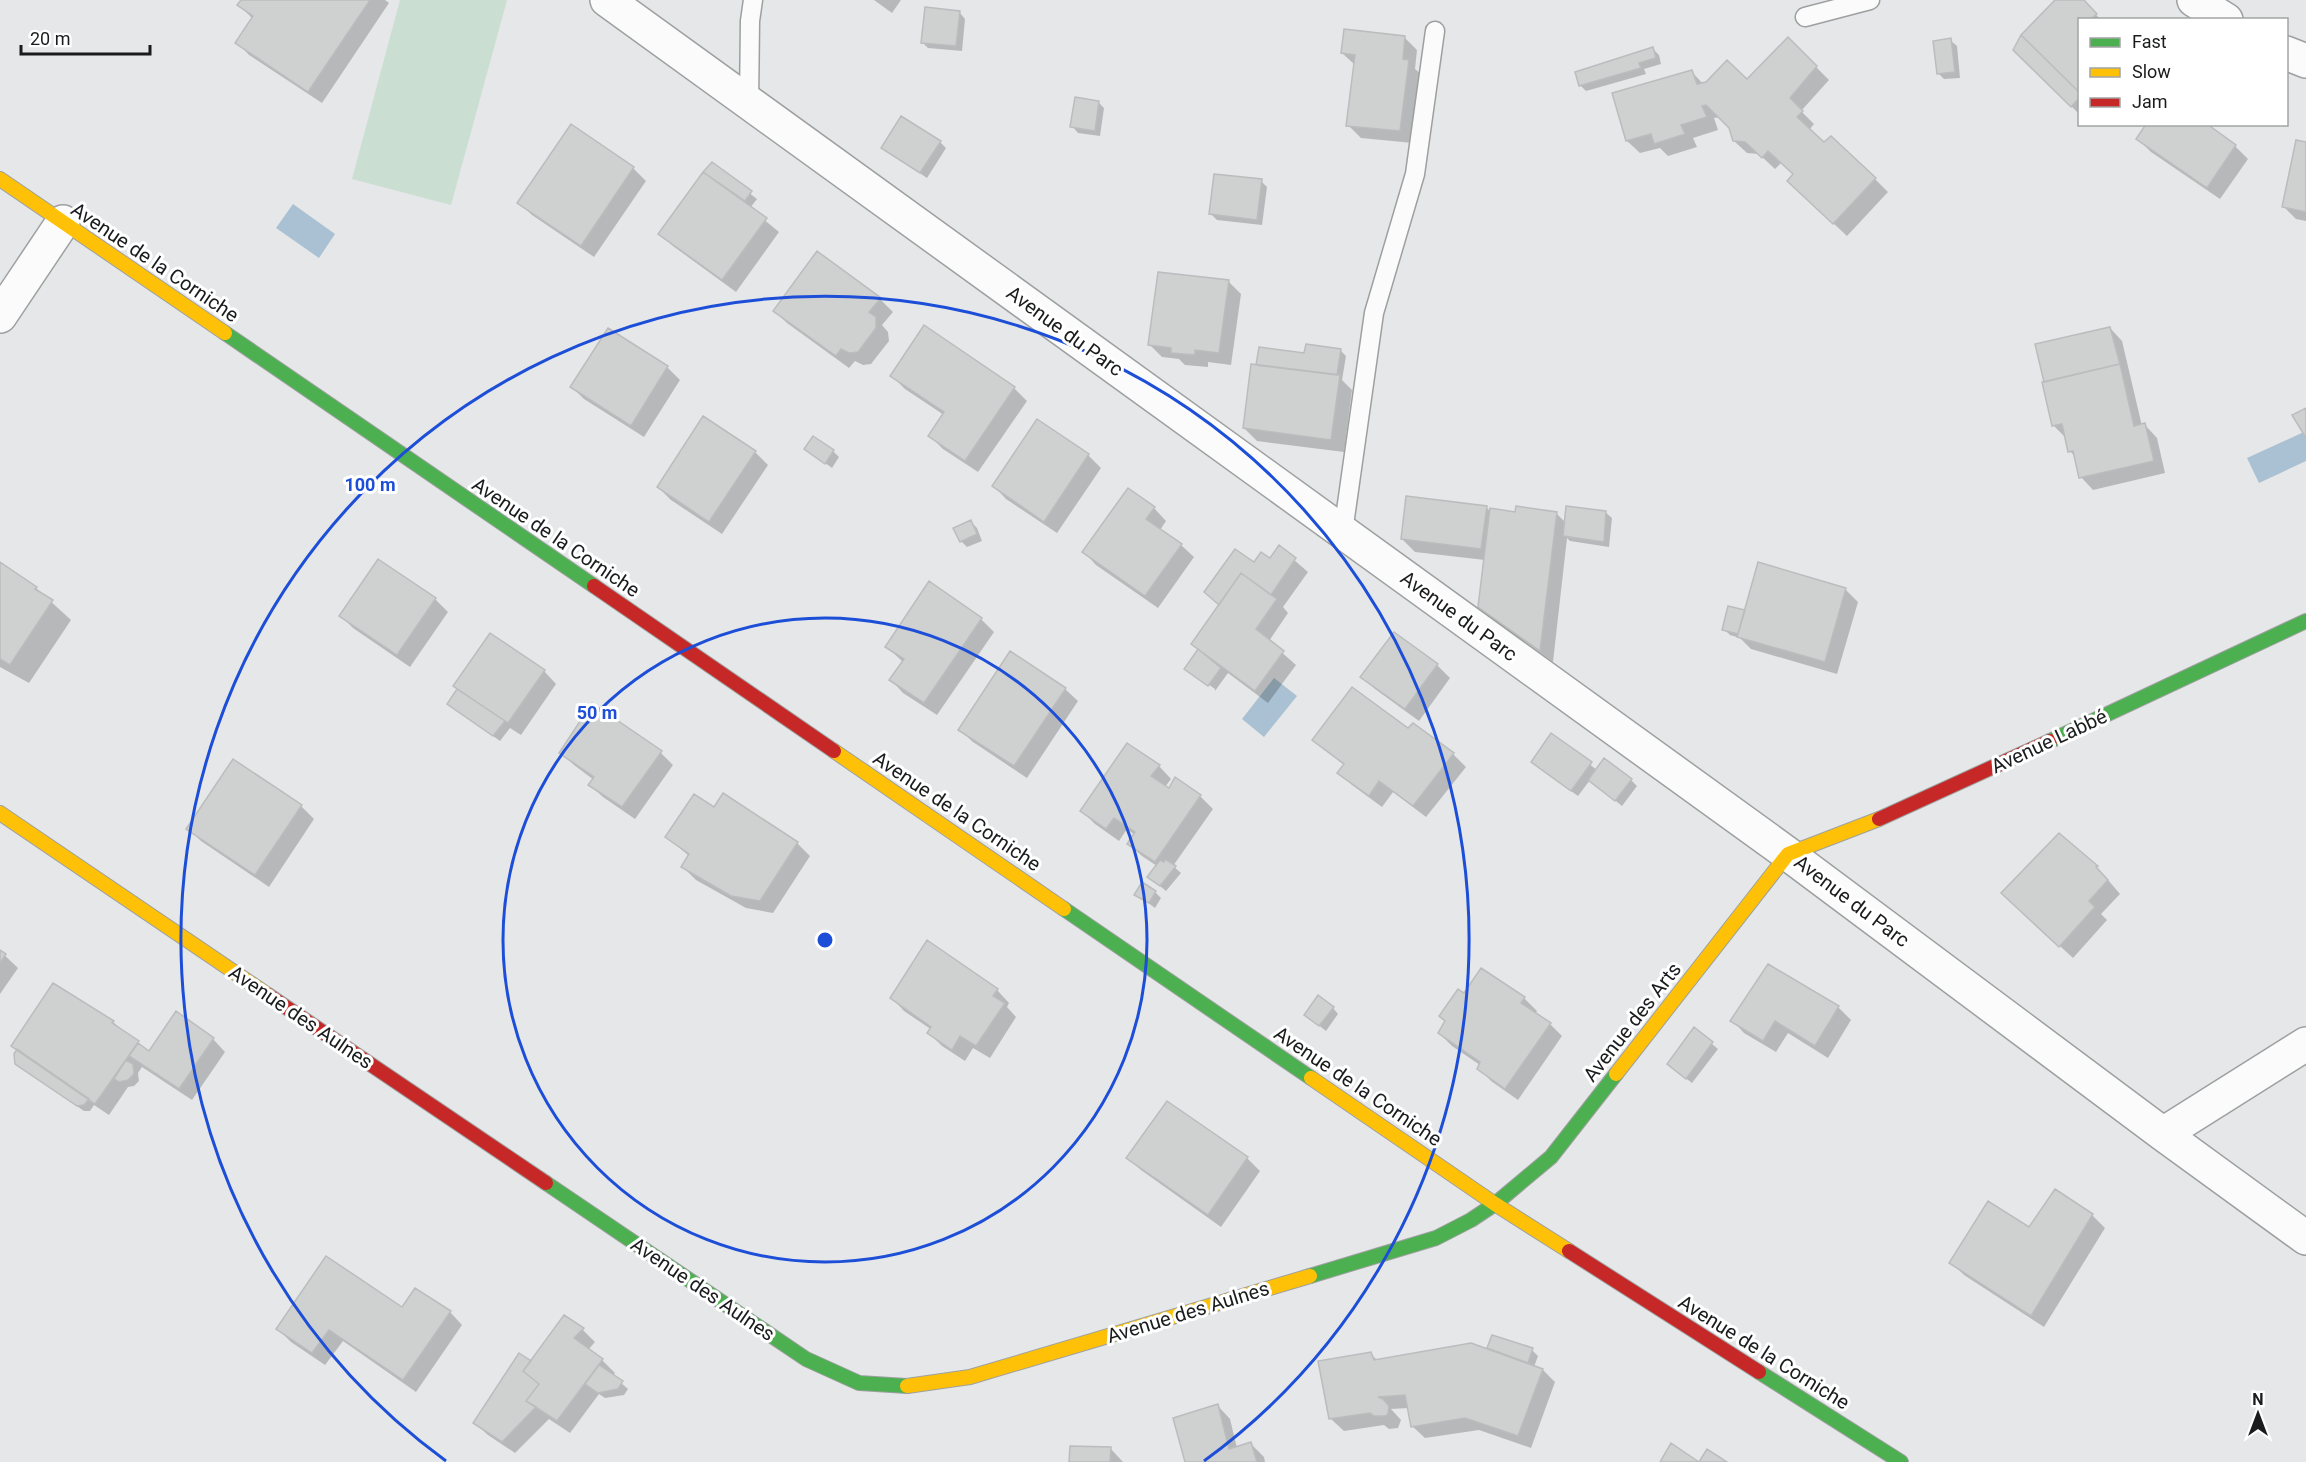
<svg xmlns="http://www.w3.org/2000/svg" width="2306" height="1462" font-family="Roboto,sans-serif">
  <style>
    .green { fill: #cbded2 }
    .water { fill: #a9c1d2 }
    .shadow { fill: #0003 }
    .building { fill: #cfd0d0; stroke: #bbbcbd; stroke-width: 1.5 }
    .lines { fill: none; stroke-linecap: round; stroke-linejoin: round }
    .lane-casing { stroke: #9ea0a0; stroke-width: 21 }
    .street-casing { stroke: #9ea0a0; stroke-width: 36 }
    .fast-casing { stroke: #9ea0a0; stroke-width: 16 }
    .slow-casing { stroke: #9ea0a0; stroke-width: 16 }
    .jam-casing { stroke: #9ea0a0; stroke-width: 16 }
    .lane { stroke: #fbfbfc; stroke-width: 18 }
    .street { stroke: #fbfbfc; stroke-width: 33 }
    .fast { stroke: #4caf50; stroke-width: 14 }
    .slow { stroke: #ffc107; stroke-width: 14 }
    .jam { stroke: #c62828; stroke-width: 14 }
    .ring { fill: none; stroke: #1d4ed8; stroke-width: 3 }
    .labels { text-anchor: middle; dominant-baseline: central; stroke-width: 6; stroke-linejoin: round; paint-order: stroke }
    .street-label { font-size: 20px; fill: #1a1b1c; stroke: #fff }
    .centre { fill: #1d4ed8; stroke: #fff; stroke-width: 3 }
    .ring-label { font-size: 18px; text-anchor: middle; font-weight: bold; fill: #1d4ed8; stroke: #fff; stroke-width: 6; stroke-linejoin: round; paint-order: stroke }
  </style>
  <rect width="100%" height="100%" fill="#e5e7e8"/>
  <path class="green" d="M400,0H507L451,205L352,179Z"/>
  <path class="water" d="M293,204L335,234L319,258L276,228Z
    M2306,431V461L2259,483L2247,458Z
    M1274,678L1297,696L1264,737L1242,719Z"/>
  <path class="shadow" d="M243,0H385L389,3L322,103L249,55L237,42L253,19L239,5Z
    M874,0H901L892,13Z
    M2057,0H2082L2101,20H2080V109L2077,112L2015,49Z
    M959,12L965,19L962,51L928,48L922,42Z
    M1405,38L1417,50L1415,69L1421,74L1413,143L1361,138L1348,125L1355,65L1342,53Z
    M1788,39L1829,80L1801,111L1814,124L1809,130L1824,144L1875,179L1888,192L1847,236L1802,194L1795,175L1782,162L1775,169L1759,154L1747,153L1734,141L1731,127L1720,117L1714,118L1718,130L1693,138L1697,147L1668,156L1660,148L1640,153L1627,141L1692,72L1703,84L1747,81Z
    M1950,40L1957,46L1960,78L1944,79L1938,73Z
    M1653,49L1659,55L1661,64L1644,69L1646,74L1586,91L1580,85Z
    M1098,102L1104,108L1100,136L1078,133L1072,126Z
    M2148,124H2209L2208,127L2235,146L2248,159L2220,199L2151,152L2138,139Z
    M571,126L633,168L646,181L594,257L532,215L519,203Z
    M940,142L946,148L927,178L882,148Z
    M2306,144V221L2296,219L2283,206Z
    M712,164L757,199L750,208L779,232L736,292L673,246L660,234Z
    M1261,181L1267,187L1262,225L1217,220L1211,214Z
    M817,253L880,299L893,312L882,325L888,332L889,341L871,364L863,365L855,361L849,368L787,323L775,311Z
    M1159,273L1229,282L1241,294L1231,365L1208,362V367L1185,365L1179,359L1162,357L1149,344Z
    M2110,328L2122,341L2142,426L2145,425L2157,438L2165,473L2093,490L2081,477L2076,458L2070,451L2067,439L2054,426Z
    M608,330L667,367L680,380L644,437L584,399L572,387Z
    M1340,350L1346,356L1342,380L1352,390L1344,452L1257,441L1244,428L1305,355Z
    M892,376L1014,388L1027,401L978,472L943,449L930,436L944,415L905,389Z
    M704,418L756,453L768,465L722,534L671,500L658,487Z
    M1037,421L1088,455L1101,468L1057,533L1006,499L994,486Z
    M806,449L833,451L839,457L832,468Z
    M1486,507L1491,512L1556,513L1565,522L1605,512L1612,518L1609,547L1570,541L1567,538L1553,662L1493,619L1480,606L1485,560L1415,552L1402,539Z
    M1154,508L1166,521L1160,530L1181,545L1194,557L1158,608L1096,565L1084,552Z
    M971,522L977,528L982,541L967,547L961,541L955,529Z
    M1279,547L1308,572L1283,607L1288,613L1269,641L1296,665L1268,703L1228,673L1215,691V689L1186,669L1254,564L1270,560Z
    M379,561L435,599L448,612L410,667L353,628L341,616Z
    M0,564L36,588L71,620L29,683L0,667Z
    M929,583L981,619L994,632L937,715L903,693L891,680L903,662L887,647Z
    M1845,589L1858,602L1837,674L1751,649L1740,638L1730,635L1724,629L1746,612Z
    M1437,665L1450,678L1419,721L1375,689L1362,677Z
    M544,671L556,684L521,735L510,728L500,741L449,704L459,689Z
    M1065,689L1078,701L1027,778L973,742L960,730Z
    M1408,730L1453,754L1466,767L1426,817L1393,792L1382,807L1352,785L1339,773L1344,765L1314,740Z
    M1552,736L1597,770L1631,780L1637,786L1622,806L1590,780L1578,796L1539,768L1533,762Z
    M561,753H661L673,765L635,819L603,797L590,785L594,780L574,765Z
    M1159,766L1171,779L1165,787L1169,790L1176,779L1200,796L1213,809L1173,866L1181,873L1166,891L1155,882L1157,866L1142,856L1129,844L1135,835L1127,829L1119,841L1095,824L1082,811Z
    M301,806L314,819L269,887L201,841L188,828Z
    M714,809L797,843L810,856L773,913L746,908L696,880L683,867L689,856L667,837Z
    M2059,835L2097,867L2120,894L2101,914L2107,920L2073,958L2016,906Z
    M1155,892L1161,898L1155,908L1136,894Z
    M0,951L18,968L0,994Z
    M1768,966L1838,1007L1851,1020L1828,1058L1788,1033L1776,1052L1744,1033L1732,1020Z
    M1482,970L1524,998L1537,1011L1535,1014L1550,1024L1562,1036L1518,1100L1491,1081L1479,1068L1480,1065L1452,1046L1439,1033Z
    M54,985L113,1022L149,1053L213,1039L225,1052L192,1100L142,1067L138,1073L139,1081L134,1086L128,1087L109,1115L94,1105L90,1111H84L23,1069Z
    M997,990L1009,1003L1007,1007L1016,1017L990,1058L973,1048L965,1061L942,1046L929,1033L932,1030L904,1011L892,998Z
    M1333,1008L1338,1014L1326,1031L1306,1015Z
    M1694,1029L1718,1049L1692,1083L1674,1069Z
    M1167,1103L1247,1158L1260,1171L1221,1227L1141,1170L1128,1158Z
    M2092,1215L2105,1228L2044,1327L1964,1275L1951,1262L2029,1230Z
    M450,1312L462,1325L416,1392L343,1341L325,1365L291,1342L278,1329Z
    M564,1317L583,1330L595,1342L588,1350L602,1360L615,1373L613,1376L628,1389L624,1395L605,1398L599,1394L570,1433L549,1419L515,1453L488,1435L475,1423L531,1363Z
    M1493,1337L1532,1350L1538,1356L1534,1367L1543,1370L1555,1382L1531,1448L1479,1430L1425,1438L1412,1426L1409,1408L1391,1409L1401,1420L1398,1428L1389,1429L1384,1425L1344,1431L1331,1419L1371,1354L1378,1361L1488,1350Z
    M1218,1406L1230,1419L1237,1448L1251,1444L1264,1457L1265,1462H1187Z
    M1110,1448L1123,1462H1071Z"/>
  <path class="building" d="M241,0H370L308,92L235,43L253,16L237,5Z
    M2055,0H2084L2097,14L2093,17L2096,20H2080V93L2021,35Z
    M925,7L960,11L956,46L921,43Z
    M1344,29L1405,36L1403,59L1409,60L1400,131L1346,126L1355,55L1341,53Z
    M2021,35L2080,93V97L2071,107L2013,50Z
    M1788,37L1817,66L1790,98L1803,111L1797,117L1824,142L1831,136L1876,178L1833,224L1787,181L1793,174L1768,151L1762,158L1745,142L1733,141L1729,128L1706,105L1702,106L1707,117L1681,125L1685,134L1654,144L1651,134L1626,141L1612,93L1692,70L1697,84L1706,82L1727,60L1747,79Z
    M1951,38L1955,72L1937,74L1933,41Z
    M1653,47L1656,58L1639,63L1641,68L1579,86L1575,72Z
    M1075,97L1099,101L1095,131L1070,127Z
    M901,116L941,141L920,173L881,148Z
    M571,124L634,167L581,246L517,203Z
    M2146,124H2207L2236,145L2207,188L2136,139Z
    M2296,140L2306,142V212L2282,207Z
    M712,162L752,191L745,201L703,172Z
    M703,172L767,218L722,280L658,234Z
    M1214,174L1262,179L1257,220L1209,214Z
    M817,251L881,298L869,312L876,317V328L858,352L849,353L841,349L836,356L773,311Z
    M1158,272L1229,280L1219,353L1195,350V355L1171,353V348L1148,345Z
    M924,325L1015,387L965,461L928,436L944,412L890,376Z
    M2110,327L2120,364L2044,382L2035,344Z
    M608,328L668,366L631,426L570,387Z
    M1306,344L1341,349L1337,375L1256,365L1259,347L1304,353Z
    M1251,364L1340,375L1331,440L1243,428Z
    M2120,364L2134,426L2145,423L2154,461L2079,478L2073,451L2068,452L2062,424L2052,426L2042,382Z
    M2306,408V438L2292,415Z
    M703,416L756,451L709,522L657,487Z
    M1037,419L1089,454L1044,522L992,486Z
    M813,436L834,450L825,464L804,449Z
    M1128,488L1155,507L1146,519L1182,544L1145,596L1082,552Z
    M1406,496L1487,506L1481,549L1401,539Z
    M1516,506L1557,512L1540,651L1478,607L1490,508L1515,512Z
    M1566,506L1606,511L1604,542L1563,536Z
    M971,520L977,534L960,542L953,528Z
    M1279,545L1296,558L1271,595L1241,573L1219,605L1204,592L1235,549L1254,562L1261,552L1270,558Z
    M378,559L436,598L397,655L339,616Z
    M0,562L37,587L35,589L53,600L10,665L0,659Z
    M1758,562L1846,588L1825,662L1737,637Z
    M1241,573L1277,599L1256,629L1284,651L1255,691L1191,644Z
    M929,581L982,618L924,703L889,680L904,659L885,647Z
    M1728,606L1745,610L1738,634L1722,630Z
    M1394,632L1438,664L1405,709L1360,677Z
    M490,633L545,670L508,723L453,686Z
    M1198,649L1221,668L1208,686L1184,669Z
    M1010,651L1066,688L1014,766L958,730Z
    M1352,687L1408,728L1413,723L1454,753L1413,806L1379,781L1369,796L1337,773L1344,764L1312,740Z
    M457,689L505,721L493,736L447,704Z
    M592,703L662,751L622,807L588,785L594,777L559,753Z
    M1551,733L1592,762L1571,791L1531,762Z
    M1127,743L1160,765L1151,776L1169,788L1175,777L1201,795L1155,862L1127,844L1135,832L1114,818L1106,829L1080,811Z
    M1604,758L1632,779L1615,801L1588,780Z
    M233,759L302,805L255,875L186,829Z
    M723,793L798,842L760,901L731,896L681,867L689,854L665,837L694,794L714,807Z
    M2059,833L2098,866L2096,867L2108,880L2089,901L2095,907L2059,947L2001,893Z
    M1165,859L1176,866L1160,886L1147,877L1160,860L1164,862Z
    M1142,882L1156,891L1149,903L1134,895Z
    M927,940L998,989L993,996L1005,1003L976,1046L960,1036L952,1050L927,1033L931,1027L890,998Z
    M0,950L6,954L0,963Z
    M1768,964L1839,1006L1815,1046L1775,1021L1763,1041L1730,1021Z
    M1481,968L1525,997L1521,1003L1551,1023L1505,1089L1477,1069L1480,1062L1438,1033L1445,1021L1439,1016L1458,989L1464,993Z
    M53,983L114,1021L112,1023L139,1041L95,1104L11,1046Z
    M1318,995L1334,1007L1319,1026L1304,1015Z
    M176,1011L214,1038L179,1089L129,1056L138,1043L149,1051Z
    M1694,1027L1713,1042L1686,1079L1667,1064Z
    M17,1049L89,1099L84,1105L77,1106L15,1064L14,1054Z
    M126,1060L133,1064L134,1074L128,1080L119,1082L114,1079Z
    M1167,1101L1248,1157L1208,1215L1126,1158Z
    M2055,1189L2093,1214L2031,1316L1949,1263L1988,1201L2029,1227Z
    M326,1256L402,1307L415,1288L451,1311L403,1380L329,1330L312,1353L276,1329Z
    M564,1315L584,1328L574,1338L603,1359L557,1421L526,1401L539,1384L523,1371Z
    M1492,1335L1533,1348L1528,1363L1487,1348Z
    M1471,1343L1543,1369L1518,1436L1465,1418L1411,1427L1405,1395L1378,1397L1383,1399L1389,1406L1388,1414L1385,1416H1374L1370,1413L1329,1419L1318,1361L1371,1352L1374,1360Z
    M519,1353L531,1361L523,1371L539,1384L526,1401L536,1407L502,1442L473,1423Z
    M599,1365L623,1381L618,1389L598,1393L585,1384Z
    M1218,1404L1229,1449L1251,1442L1257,1462H1185L1173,1418Z
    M1671,1443L1699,1462L1707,1449L1727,1462H1660Z
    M1070,1446L1111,1447L1110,1462H1069Z"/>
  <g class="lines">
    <g class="lane-casing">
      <path id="lane" d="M1805,17L1870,0
        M749,103L750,21L753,0
        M1343,532L1374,313L1415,174L1435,31"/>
    </g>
    <g class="street-casing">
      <path id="street" d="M607,0L1788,854L2163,1134L2306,1238
        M2194,0L2226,20
        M2286,53L2306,61
        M0,316L63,222
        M2163,1134L2306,1044"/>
    </g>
    <g class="fast-casing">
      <path id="fast" d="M225,333L594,586
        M2050,741L2306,621
        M1064,909L1311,1078
        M546,1183L806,1359L859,1383L907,1386
        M1310,1276L1436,1238L1471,1220L1495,1204L1551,1157L1616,1074
        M1759,1372L1901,1462"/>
    </g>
    <g class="slow-casing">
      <path id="slow" d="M0,179L225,333
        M834,751L1064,909
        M0,813L268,995
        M1616,1074L1788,854L1879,819
        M1311,1078L1495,1204L1569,1251
        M907,1386L970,1377L1310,1276"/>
    </g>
    <g class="jam-casing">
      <path id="jam" d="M594,586L834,751
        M1879,819L2050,741
        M268,995L546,1183
        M1569,1251L1759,1372"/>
    </g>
    <use href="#lane" class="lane"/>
    <use href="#street" class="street"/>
    <use href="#fast" class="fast"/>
    <use href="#slow" class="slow"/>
    <use href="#jam" class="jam"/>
  </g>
  <g class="ring">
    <circle cx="825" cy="940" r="322"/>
    <path d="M446 1461A644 644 0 1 1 1204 1461"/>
  </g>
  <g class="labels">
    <g class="street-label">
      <text transform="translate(155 262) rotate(34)">Avenue de la Corniche</text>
      <text transform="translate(1065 331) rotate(36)">Avenue du Parc</text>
      <text transform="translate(556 537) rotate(34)">Avenue de la Corniche</text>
      <text transform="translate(1459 616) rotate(36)">Avenue du Parc</text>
      <text transform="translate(2049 741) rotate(-25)">Avenue Labbé</text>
      <text transform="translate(957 811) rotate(34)">Avenue de la Corniche</text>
      <text transform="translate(1852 901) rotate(37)">Avenue du Parc</text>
      <text transform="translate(301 1017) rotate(34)">Avenue des Aulnes</text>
      <text transform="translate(1632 1022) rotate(-52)">Avenue des Arts</text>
      <text transform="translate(1358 1086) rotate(34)">Avenue de la Corniche</text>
      <text transform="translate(703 1289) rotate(34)">Avenue des Aulnes</text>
      <text transform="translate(1188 1312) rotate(-17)">Avenue des Aulnes</text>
      <text transform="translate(1764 1352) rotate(32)">Avenue de la Corniche</text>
    </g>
  </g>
  <circle cx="825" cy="940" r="9" class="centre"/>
  <g class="ring-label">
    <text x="370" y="491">100 m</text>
    <text x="597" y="719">50 m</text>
  </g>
  <rect x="2078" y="18" width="210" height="108" fill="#ffffff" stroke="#a3a4a4" stroke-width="1.5"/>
  <rect x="2090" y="38" width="30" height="9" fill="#4caf50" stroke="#a3a4a4" stroke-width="1.5"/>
  <text x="2132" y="48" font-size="18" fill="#1a1b1c">Fast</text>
  <rect x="2090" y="68" width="30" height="9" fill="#ffc107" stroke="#a3a4a4" stroke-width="1.5"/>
  <text x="2132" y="78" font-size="18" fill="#1a1b1c">Slow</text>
  <rect x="2090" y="98" width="30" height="9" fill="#c62828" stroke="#a3a4a4" stroke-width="1.5"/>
  <text x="2132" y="108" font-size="18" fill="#1a1b1c">Jam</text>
  <g transform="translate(2258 1414)" stroke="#ffffff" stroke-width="4.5" paint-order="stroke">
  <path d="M0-4.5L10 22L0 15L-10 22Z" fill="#1a1b1c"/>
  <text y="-9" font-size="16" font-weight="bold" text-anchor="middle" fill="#1a1b1c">N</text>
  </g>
  <path d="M21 45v9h129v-9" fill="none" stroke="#1a1b1c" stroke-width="3"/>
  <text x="30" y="45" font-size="18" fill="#1a1b1c" stroke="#ffffff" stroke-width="4.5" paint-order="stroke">20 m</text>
</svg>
